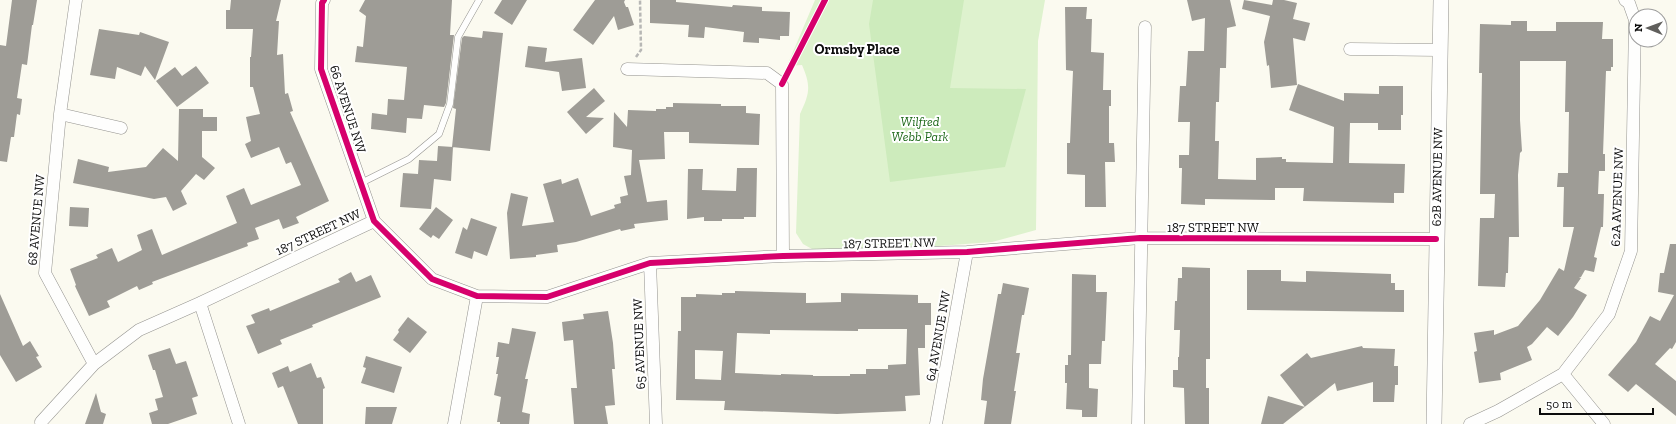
<svg xmlns="http://www.w3.org/2000/svg" width="1676" height="424" font-family="'Zilla Slab',serif">
  <style>
    .green { fill: #def2ce }
    .forest { fill: #cdebbc }
    .building { fill: #9e9c96; fill-rule: evenodd }
    .lines { fill: none; stroke-linecap: round; stroke-linejoin: round }
    .service-casing { stroke: #94938f; stroke-width: 7 }
    .minor-casing { stroke: #94938f; stroke-width: 13 }
    .tertiary-casing { stroke: #94938f; stroke-width: 16 }
    .path { stroke: #b7b7b5; stroke-width: 2.5; stroke-dasharray: 4 2; stroke-linecap: butt }
    .service { stroke: #fefefd; stroke-width: 6 }
    .minor { stroke: #fefefd; stroke-width: 12 }
    .tertiary { stroke: #fefefd; stroke-width: 15 }
    .cycleway-casing { stroke: #fff; stroke-width: 8 }
    .cycleway { stroke: #d6006c; stroke-width: 6 }
    .labels { text-anchor: middle; dominant-baseline: central; stroke-width: 4; stroke-linejoin: round; paint-order: stroke }
    .street-label { font-size: 13px; fill: #0c0c0c; stroke: #fff }
    .park-label { font-size: 13px; font-style: italic; fill: #1d6819; stroke: #fff }
    .neighbourhood-label { font-size: 14px; font-weight: bold; fill: #0c0c0c; stroke: #fff }
  </style>
  <rect width="100%" height="100%" fill="#fbfaf0"/>
  <path class="green" d="M815,0H1045L1038,41L1036,230L992,242L926,247L812,249L803,244L796,233L800,114C810,93 811,86 802,65L787,66Z"/>
  <path class="forest" d="M873,0H964L950,88L1026,89L1005,167L890,182L869,24Z"/>
  <path class="building" d="M12,0H37L33,25H32L27,65L22,64L17,98L22,99L20,115L17,114L14,137H11L7,162L0,161V45L6,46Z
    M231,0H281L276,21H279L277,55L283,54L285,94L288,93L293,111L290,112L329,201L296,217L299,223L283,229L279,219L255,228L259,239L247,243L248,246L152,282L153,284L139,290L137,286L107,301L110,307L89,316L75,286L76,285L70,269L98,258L96,255L112,248L118,262L142,250L137,235L152,229L162,255L237,223L226,196L244,188L251,205L301,185L291,162L286,164L279,147L251,158L245,144L251,141L246,117L260,114L253,87H250V57H251L253,29H226V10H230Z
    M365,0H452L450,35H454L446,103L444,107L424,105L422,119L407,118L406,133L371,129L372,113L387,115L388,99L404,100L407,67L355,62L357,46L363,47L366,16L359,11Z
    M502,0H527L512,25L494,13Z
    M595,0H625L624,2L626,7H628L634,25L618,30L614,16L593,45L573,30Z
    M650,0H676V2L732,7L733,5L762,7V11L790,12L789,36H780V40L759,38V43L743,42L744,32L705,27L704,38L688,37L689,25L650,23Z
    M1187,0H1230L1236,26L1227,28L1226,68H1220L1219,102H1216L1215,141H1219L1218,179L1256,180V158L1282,157V159H1286V162L1333,163L1334,127L1289,110L1298,84L1344,101V93L1379,94V86H1403V115H1401V130H1378V123H1350L1349,163L1405,164L1404,193H1394V203L1303,201L1304,188H1275V200L1205,199V205L1181,204L1182,168H1179V155H1189L1190,122H1178L1180,86H1186L1188,51H1204L1205,18L1192,21Z
    M1244,0L1272,5L1273,0H1284L1297,3L1293,19L1310,23L1305,41L1293,38L1297,85L1271,88L1269,65L1267,66L1264,42L1270,16L1242,9Z
    M1065,7H1087L1086,19H1092L1091,52L1104,53L1103,90H1111V106H1109V143H1114L1115,162H1105L1106,207H1085V175L1067,174V143H1070L1073,71L1066,70Z
    M1511,21H1527V31H1556V22H1603L1602,39H1613V67H1611V71H1606L1603,154H1605V171H1599L1598,194H1604L1603,227H1601L1594,257L1597,258L1594,272L1585,270L1581,277H1579L1581,278L1574,288L1587,295L1573,317L1558,336L1547,327L1532,344L1527,347L1532,360L1500,373L1501,380L1479,383L1474,352L1477,351L1474,333L1494,330V335L1518,326L1540,300L1559,268L1564,271L1574,227H1563L1564,187H1557L1558,173H1568L1569,112H1565L1566,61H1520V120L1522,151L1520,153L1518,175L1519,237H1509L1508,273H1506L1505,287L1478,286L1480,218H1494L1495,194H1480L1482,73H1479L1480,24L1511,25Z
    M99,29L139,35L140,32L169,42L155,80L145,66L141,76L117,67L115,79L90,75Z
    M483,31L503,33L490,151L452,147L456,109L453,108L462,38L464,36L482,38Z
    M528,46L547,48L545,62L582,58L586,88L562,91L559,72L525,67Z
    M196,66L209,83L177,107L156,81L175,67L182,76Z
    M594,88L605,101L586,117L604,118L586,134L567,112Z
    M673,103L721,104V106H746V113L760,114L759,145L689,143V132H664L665,159L639,160L647,202L667,200L668,220L634,224L635,228L621,231L620,229L576,242L557,245L558,252L536,255V257L510,259L507,213L511,193L528,197L522,226L554,222L543,184L561,179L562,184L578,178L591,216L615,208L614,205L621,203L620,197L628,195L624,176L631,175L632,150L613,147L614,112L627,127L628,110L656,111V109H666V107H673Z
    M179,109H203V117H217V131H202V157L215,168L204,180L196,174L181,191L187,204L173,211L166,197L154,199L73,183L78,159L109,167L108,172L146,167L163,148L178,161Z
    M438,146L453,147L451,181L434,179L431,209L400,207L403,173L418,174L419,160L437,161Z
    M737,168H757L756,217H744V219H722V221H704V217L687,219L688,169H703L702,190L736,191Z
    M70,207L89,208L88,227L69,226Z
    M436,207L453,220L439,239L433,235L431,238L419,229Z
    M471,218L497,227L487,256L474,251L472,259L455,253L463,227L467,230Z
    M1670,244H1676V342L1672,349L1670,348L1655,364L1676,381V416L1636,384L1628,392L1608,375L1636,342L1650,316L1660,321L1674,295L1658,292L1660,273H1664Z
    M1182,267L1210,268V359H1206V388H1209V424H1185L1184,388L1173,387V370H1178V357H1179L1180,330H1174L1175,301H1177L1178,278H1182Z
    M1247,270H1281V281L1306,282V271L1391,274V283H1395V290H1404V312L1247,310Z
    M351,272L356,282L371,275L381,297L312,325L313,327L280,340L282,344L258,354L246,326L255,323L251,315L269,308L270,311L340,282L338,279Z
    M1072,274L1096,275V292H1107L1105,341H1102L1101,364H1089V388L1098,389L1097,417H1082V410L1066,409L1067,383H1065V365H1068V355H1071Z
    M1003,283L1029,288L1024,315H1022L1016,353H1020L1014,391H1016L1011,424H984L987,401L981,400L983,379L998,294H1001Z
    M735,291L806,293V303L841,302V293L918,295V303H931V325H925V348H918L920,395L905,396L906,411L837,414L724,410L725,401L676,400L678,331H681V297H696V294L722,295V293H735ZM858,329H907L906,364L888,365V369H866V374H850V376H813V375L781,374V375L735,373L737,333L770,334V330L858,331ZM695,350L723,351L721,380L695,379Z
    M0,294L23,346L30,341L39,356L36,357L42,367L16,382L0,355Z
    M608,311L613,343L615,369H612L615,405L605,406L608,424H574L571,388H577L573,340L564,341L562,322L584,319L583,314Z
    M408,317L427,332L410,353L393,340L399,332L398,330Z
    M512,328L536,332L525,379H528L522,412L530,414L529,424H500V422H497L501,397L494,395L498,374H496L499,357H496L498,342L509,344Z
    M1362,346L1363,348L1395,349L1394,366H1398V385H1395L1394,402H1373V382L1337,391L1335,383L1283,424H1261L1268,396L1305,407L1280,375L1307,353L1311,358Z
    M170,348L176,364L186,361L198,396L192,398L197,414L168,424H152L149,413L158,410L155,399L163,397L155,370H153L148,355Z
    M366,356L402,367L394,393L361,383L366,368L363,367Z
    M311,363L317,378L321,377L325,388L323,389V424H298L283,386L278,388L272,373L288,366L290,372Z
    M96,393L101,412L106,414L103,424H85Z
    M366,407H397L392,424H365Z"/>
  <g class="lines">
    <g class="service-casing">
      <path id="service" d="M361,183L409,159L439,134L450,104L458,37L479,0"/>
    </g>
    <g class="minor-casing">
      <path id="minor" d="M76,0L60,114L45,273L94,364
        M324,0L322,3L321,69L374,221L432,279L477,296L547,297L650,263L783,256L967,252L1140,238L1436,239
        M1350,49L1440,50
        M627,69L767,73L782,84L783,256
        M60,114L121,128
        M650,263L656,424
        M200,303L239,424
        M1563,374L1604,424
        M41,422L94,364L139,330L200,303L374,221
        M454,424L477,296
        M936,424L967,252
        M1138,424L1145,27
        M1470,424L1498,411L1563,374L1609,314L1631,251L1635,20L1629,3L1625,0"/>
    </g>
    <g class="tertiary-casing">
      <path id="tertiary" d="M1434,424L1441,0"/>
    </g>
    <path class="path" d="M636,57L641,50L640,0"/>
    <use href="#service" class="service"/>
    <use href="#minor" class="minor"/>
    <use href="#tertiary" class="tertiary"/>
    <g class="cycleway-casing">
      <path id="cycleway" d="M324,0L322,3L321,69L374,221L432,279L477,296L547,297L650,263L783,256L967,252L1140,238L1436,239
        M782,84L825,0"/>
    </g>
    <use href="#cycleway" class="cycleway"/>
  </g>
  <g class="labels">
    <g class="street-label">
      <text transform="translate(348 109) rotate(72)">66 AVENUE NW</text>
      <text transform="translate(1437 177) rotate(-89)">62B AVENUE NW</text>
      <text transform="translate(1617 197) rotate(-88)">62A AVENUE NW</text>
      <text transform="translate(36 220) rotate(-85)">68 AVENUE NW</text>
      <text x="1213" y="227">187 STREET NW</text>
      <text transform="translate(318 232) rotate(-25)">187 STREET NW</text>
      <text transform="translate(889 243) rotate(-1)">187 STREET NW</text>
      <text transform="translate(938 336) rotate(-80)">64 AVENUE NW</text>
      <text transform="translate(639 344) rotate(-92)">65 AVENUE NW</text>
    </g>
    <g class="park-label">
      <text x="920" y="121">Wilfred<tspan x="920" dy="15">Webb Park</tspan></text>
    </g>
    <g class="neighbourhood-label">
      <text x="857" y="49">Ormsby Place</text>
    </g>
  </g>
  <g transform="translate(1648 28) rotate(271)"><circle r="19" fill="#ffffff" stroke="#9e9e9e"/>
  <path d="M0-3L7 15L0 10L-7 15Z" fill="#605f5c"/>
  <text y="-6" font-size="11" font-weight="bold" text-anchor="middle" fill="#0c0c0c">N</text>
  </g>
  <path d="M1540 408v6h113v-6" fill="none" stroke="#0c0c0c" stroke-width="2"/>
  <text x="1546" y="408" font-size="12" fill="#0c0c0c" stroke="#ffffff" stroke-width="3" paint-order="stroke">50 m</text>
</svg>
